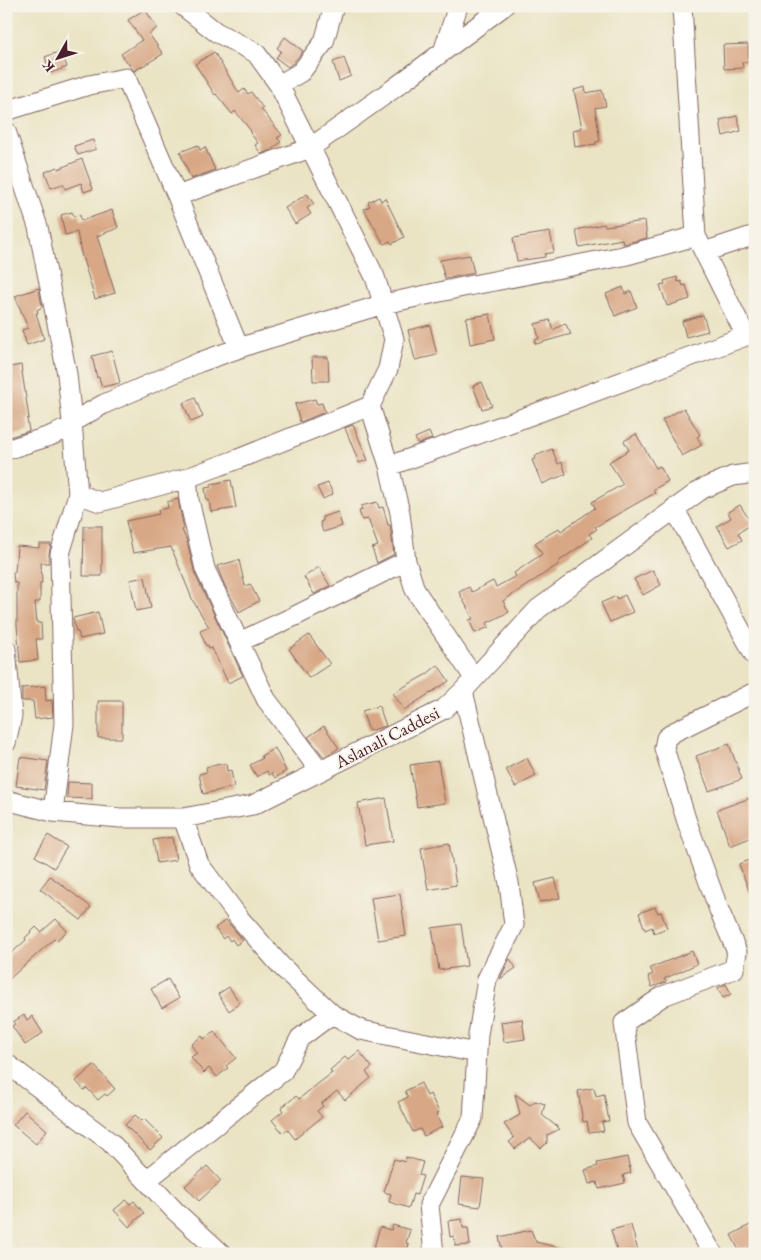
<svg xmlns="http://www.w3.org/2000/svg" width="761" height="1260" font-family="'EB Garamond',serif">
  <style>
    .building { fill: #d8a785 }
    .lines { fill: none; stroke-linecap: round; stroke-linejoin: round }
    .minor-casing { stroke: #826461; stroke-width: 21 }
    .minor { stroke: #fff; stroke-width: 19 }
    .labels { text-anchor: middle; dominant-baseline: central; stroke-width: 4; stroke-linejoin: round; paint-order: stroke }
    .street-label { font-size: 18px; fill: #4a1f2b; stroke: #f7f3e8 }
  </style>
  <rect width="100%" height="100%" fill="#f7f3e8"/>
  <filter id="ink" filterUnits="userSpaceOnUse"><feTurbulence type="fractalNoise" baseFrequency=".02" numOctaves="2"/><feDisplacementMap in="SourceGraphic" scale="10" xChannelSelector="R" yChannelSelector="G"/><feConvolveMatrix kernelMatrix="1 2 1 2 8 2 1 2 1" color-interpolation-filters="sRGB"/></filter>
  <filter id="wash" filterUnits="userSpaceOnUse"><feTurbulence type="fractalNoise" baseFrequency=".0096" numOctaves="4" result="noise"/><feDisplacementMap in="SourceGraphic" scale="20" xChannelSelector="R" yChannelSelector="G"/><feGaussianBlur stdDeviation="1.12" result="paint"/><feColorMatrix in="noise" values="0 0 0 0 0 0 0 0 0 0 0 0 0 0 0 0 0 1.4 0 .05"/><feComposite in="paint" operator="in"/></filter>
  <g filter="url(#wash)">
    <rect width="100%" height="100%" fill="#eae4c5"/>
    <g id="blocks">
      <path class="building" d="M145,9L157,28L149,34L163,54L134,71L121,54L142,40L128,20Z
        M285,37L303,51L293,63L288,67L276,58L281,51L277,48Z
        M748,44L749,62H742L743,68L724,69L723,45Z
        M61,51L67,67L51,73L45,57Z
        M214,52L239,93L244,89L248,94L251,92L263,108L261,109L282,135L277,138L281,142L271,150L261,154L255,145L258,143L250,133L251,131L235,111L232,114L216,94L215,95L195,64Z
        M344,58L351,76L339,81L333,62Z
        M585,87L586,93L602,90L606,106L595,108L600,141L596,142V144L575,147L573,130L582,128L574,90Z
        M737,116L741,131L723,136L720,120Z
        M93,140L96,149L78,155L74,146Z
        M198,145L200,150L205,147L215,170L191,179L180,152Z
        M82,159L93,189L84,192L81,183L65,189L63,184L51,188L45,172L57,167L58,169Z
        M307,194L314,204L307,208L311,214L295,224L285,208Z
        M379,197L381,201L385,198L404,237L392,244L390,241L384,244L364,209L370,206L368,202Z
        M112,210L118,228L97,236L115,293L95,299L81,253L77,232L65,235L61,215L72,212L74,216L80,215L81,221Z
        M645,221L647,238L623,244L622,239L579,247L576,230L604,224L605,226Z
        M550,232L554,252L545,254V257L517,261L513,238Z
        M470,255L474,273L445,279L440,260Z
        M677,277L678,282L681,281L683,286L686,285L690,299L667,306L660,285L665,284L664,281Z
        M623,287L625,294L631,291L637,307L615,316L606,294Z
        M39,288L42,307L37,310L38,313H36L44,339L27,345L22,330L28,328L15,296Z
        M490,314L495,339L470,344L466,318Z
        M703,315L708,331L686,337L682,321Z
        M550,320L553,330L565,323L571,334L536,344L534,341L539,338L535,324Z
        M430,325L437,355L415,360L408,330Z
        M112,351L120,383L102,387L99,377L97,378L92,356Z
        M312,357H328L329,381H313Z
        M21,365L29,418L27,419L29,431L6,438V406L9,405L6,390V368Z
        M482,382L492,406L482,409L473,386Z
        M195,398L203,417L191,422L183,403Z
        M315,399L317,404L322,403L325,412L300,422L295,404Z
        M684,408L700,435L697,437L702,445L682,456L662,420Z
        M353,425L368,460L359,463L345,428Z
        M429,432L432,439L418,444L415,438Z
        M636,434L656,468L660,466L668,481L653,490L655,493L595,527L597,529L589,534L592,538L558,562L559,564L503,601L509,612L487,623L489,627L475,633L469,620L473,619L459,592L469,587L472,592L493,581L496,587L516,576L514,573L542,554L535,543L559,528L561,531L595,508L592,502L623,484L609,462L629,450L624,441Z
        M552,449L558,464L562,462L566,474L542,484L532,460L536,458L535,456Z
        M231,480L236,508L211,512L209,500L207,501L205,488L211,487V484Z
        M328,483L333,494L323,499L317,487Z
        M178,499L184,529L182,530L187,541L195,574L243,676L228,683L212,648L209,649L208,645L206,646L200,631L209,627L193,601L171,547L133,553L126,521L159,514L158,510L168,508L167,502Z
        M377,502L379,508L383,507L388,525H390L394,554L377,563L372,548L378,546L368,519L362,520L359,511L362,510L361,506Z
        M740,505L752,524L738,533L742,540L729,547L717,526L731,518L728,512Z
        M338,512L342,526L323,532L320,522L323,521L322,517Z
        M84,526H102V576H83Z
        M39,544H51L49,554V563H41L42,583H40V602H35L37,623H41L42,639H36L38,660L20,662L17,625V583H14L13,572H15L17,546L39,548Z
        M239,560L245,586L250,584L259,601L239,612L224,584L217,566Z
        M319,567L330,586L314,594L304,577Z
        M653,570L661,585L643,595L634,579Z
        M145,577L151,608L136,611L130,580Z
        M625,595L633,612L610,622L601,603L616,596L617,599Z
        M98,612L103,634L80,639L78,632H76L73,618Z
        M309,635L330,664L309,678L289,649Z
        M438,665L449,681L404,710L393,693L427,674Z
        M45,686L46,701L52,700L53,717L35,719L33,701H22V688Z
        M98,701H122V738H98Z
        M379,706L386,726L369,731L362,711Z
        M324,726L339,748L324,757L308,737Z
        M729,744L742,779L709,791L696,756Z
        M275,748L286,771L275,778L272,773L269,775L267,771L257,777L250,765L263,758L261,756Z
        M20,757L48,761L44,790L16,786Z
        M527,758L536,776L515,787L506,769Z
        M438,761L445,803L417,807L410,765Z
        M226,763L227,771L231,770L234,787L203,794L199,774L207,772L206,767Z
        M68,782L92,783V799L67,798Z
        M386,798L393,841L365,845L358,803Z
        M750,798L755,812V836L730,846L717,810Z
        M48,835L67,847L54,868L35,856Z
        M172,837L176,860L157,863L153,840Z
        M449,843L456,885L428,890L421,848Z
        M755,858V904H754L739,864Z
        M50,876L91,907L81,920L40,889Z
        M555,878L560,898L540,902L535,883Z
        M400,894L406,936L378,940L371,898Z
        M655,907L658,913L661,912L667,928L654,933L652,927L645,930L639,913Z
        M56,919L67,931L56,941L54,939L6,982V958L26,940L25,938L36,927L41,932Z
        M226,920L243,940L236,945L232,939L230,941L226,936L223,939L215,928Z
        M461,924L467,966L439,970L432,928Z
        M692,951L697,964L664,979L666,982L652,987L648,976L653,974L650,968Z
        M510,959L516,968L500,979L509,960Z
        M168,979L179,998L162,1008L151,989Z
        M726,984L731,994L723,998L718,988Z
        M229,987L240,1003L229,1011L218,994Z
        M24,1015L27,1020L32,1016L43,1033L25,1045L12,1026L15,1024L13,1022Z
        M522,1019L525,1039L504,1042L501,1022Z
        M214,1031L236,1058L226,1066L228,1068L217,1077L209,1068L204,1073L191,1057L197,1053L191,1045L202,1036L204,1039Z
        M359,1051L372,1067L366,1072L371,1078L345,1100L337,1091L321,1104L323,1106L317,1111L322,1117L295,1139L288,1130L283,1133L272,1120L283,1111L281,1108L296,1096L299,1099L310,1090L332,1073L330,1070L345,1057L348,1060Z
        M94,1065L115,1089L107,1096L105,1094L98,1100L87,1088L84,1090L76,1081Z
        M421,1083L427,1096L430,1094L439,1112L436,1114L442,1127L424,1136L420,1129L413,1132L398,1102L408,1097L405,1091Z
        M594,1088L596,1096L604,1094L609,1121L602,1122L604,1131L589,1133L587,1121L583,1122L578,1091Z
        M515,1094L530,1105L535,1101L545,1104L542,1115L560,1129L547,1135V1143L541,1148L530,1138L515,1149L509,1142L514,1138L504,1124L520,1115Z
        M25,1111L47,1130L36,1144L13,1125Z
        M135,1115L142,1121L144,1119L163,1138L150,1150L125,1125Z
        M406,1157L423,1162L419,1175L423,1176L417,1195L413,1194L409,1208L389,1202L391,1194L384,1192L394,1159L405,1162Z
        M627,1157L631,1173L623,1175L625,1183L599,1189L597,1182L589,1184L585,1170L598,1166L597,1163Z
        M207,1166L221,1181L199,1201L185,1186Z
        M462,1177L484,1179L480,1207L459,1204Z
        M126,1200L130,1204L134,1201L144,1213L129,1227L114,1210Z
        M462,1219L463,1228H468L470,1245L455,1246L454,1236L450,1237L448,1221Z
        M393,1225L410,1230L406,1243L409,1244L406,1254H372L380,1227L391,1230Z
        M631,1225L638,1251L628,1254H618L611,1230Z
        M750,1225L755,1234V1250L748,1254H741L731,1235Z
        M531,1230L536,1242L569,1250L568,1254H503L499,1237Z"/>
    </g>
  </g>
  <g filter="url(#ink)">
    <use href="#blocks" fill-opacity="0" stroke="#826461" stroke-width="1"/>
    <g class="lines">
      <g class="minor-casing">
        <path id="minor" d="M183,6L216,32L256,53L279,85L375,277L394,339L388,369L370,406L389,466L400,513L406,561L415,590L474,678
          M682,6L696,236
          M443,52L458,6
          M279,85L301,72L324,42L334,6
          M6,111L89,85L126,78L177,196
          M6,131L38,227L67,374L72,422
          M704,252L755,235
          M239,348L177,196L310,148L393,89L504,6
          M6,450L50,436L73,426
          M389,466L515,421L746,336
          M187,478L100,502L78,494L72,422L104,404L200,362L251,344L384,304L463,287L623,256L696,236L746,336L755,335
          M674,508L755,656
          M239,642L205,569L189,500L187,478L238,459L370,406
          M6,649L12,716L6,743
          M320,771L266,699L239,642L293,617L406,561
          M6,800L53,812L120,818H183L253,805L444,709L463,691L538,609L702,489L733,476L755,473
          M53,812L64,724L60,554L78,494
          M183,818L199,864L240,919L281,966L332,1014L361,1030L477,1053
          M6,1063L110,1142L176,1212L222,1254
          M147,1180L283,1071L300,1038L332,1014
          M434,1254L429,1205L473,1118L478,1035L487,979L514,925L509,883L463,691
          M713,1254L637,1123L624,1023L663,996L734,969L737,952L719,910L687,822L664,748L666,738L674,732L755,692"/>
      </g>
      <use href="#minor" class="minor"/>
    </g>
  </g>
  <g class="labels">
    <g class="street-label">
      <text transform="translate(387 737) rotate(-27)">Aslanali Caddesi</text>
    </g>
  </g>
  <rect width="761" height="1260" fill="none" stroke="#f7f3e8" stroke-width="25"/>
  <g transform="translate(58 58) rotate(231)" stroke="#f7f3e8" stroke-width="4" paint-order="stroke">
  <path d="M0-4L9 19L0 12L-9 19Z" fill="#4a1f2b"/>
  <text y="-8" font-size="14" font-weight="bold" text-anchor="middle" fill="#4a1f2b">K</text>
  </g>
</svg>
